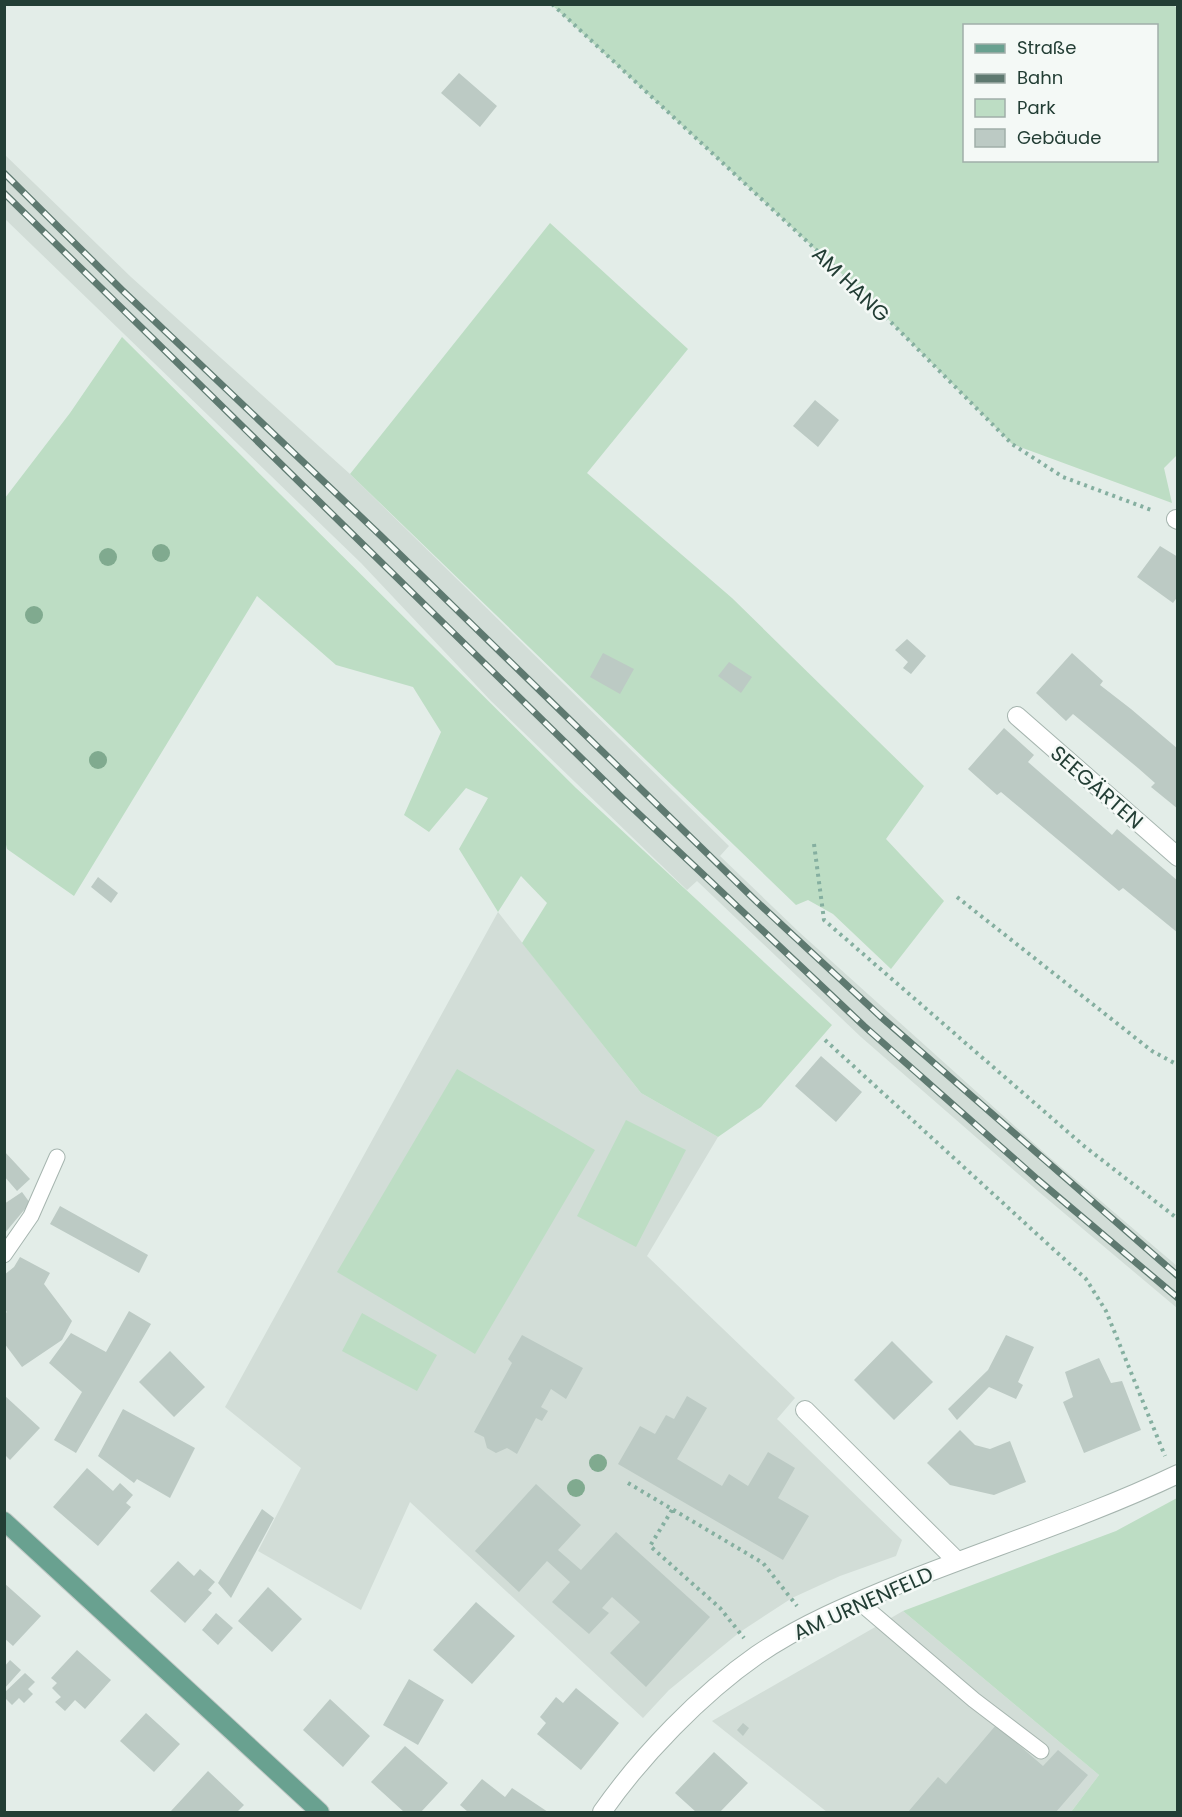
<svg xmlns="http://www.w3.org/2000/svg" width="1182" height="1817" font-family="Poppins,sans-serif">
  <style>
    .built { fill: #d2ddd7 }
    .green { fill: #bdddc4; fill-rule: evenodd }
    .building { fill: #bccac4 }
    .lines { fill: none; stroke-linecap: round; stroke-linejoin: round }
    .lane-casing { stroke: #a6b5af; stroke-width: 17 }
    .street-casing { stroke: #a6b5af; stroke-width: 20 }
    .primary-casing { stroke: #c1c9c6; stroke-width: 20 }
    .path { stroke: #85afa0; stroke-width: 4; stroke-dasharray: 3 4.5; stroke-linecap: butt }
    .lane { stroke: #fff; stroke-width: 15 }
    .street { stroke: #fff; stroke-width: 18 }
    .primary { stroke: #69a190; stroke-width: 18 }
    .rail-casing { stroke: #5e7970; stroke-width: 7 }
    .rail { stroke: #f4f9f6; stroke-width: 4.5; stroke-dasharray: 14; stroke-linecap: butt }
    .tree { fill: #80aa8f }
    .labels { text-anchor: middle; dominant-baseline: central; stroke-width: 5; stroke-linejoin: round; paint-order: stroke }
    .street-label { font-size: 21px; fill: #233e35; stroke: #f4f9f6 }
  </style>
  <rect width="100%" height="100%" fill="#e3ede8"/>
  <path class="built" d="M4,154L131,277L350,474L729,846L720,856L799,932L1048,1156L1177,1266V1308L1039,1192L861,1037L697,881L687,890L491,701L361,563L5,219Z
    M498,912L641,1093L718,1137L647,1256L795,1398L777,1419L902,1540L896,1556L840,1576L792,1598L740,1632L669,1690L643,1718L410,1502L361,1610L258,1551L301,1468L225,1407Z
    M903,1611L1099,1775L1071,1812H827L712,1721Z"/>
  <path class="green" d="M1170,4L1178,8V454L1164,468L1172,503L1012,444L856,287L552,5ZM964,26H1156V160H964Z
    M550,223L688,349L587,473L732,598L924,786L886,839L944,901L891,969L833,914L808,900L796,905L350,474Z
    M122,337L576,788L832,1025L761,1107L718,1137L641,1093L522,943L547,903L521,876L498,912L459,849L488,798L466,788L429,832L404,815L441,732L413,687L336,665L257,596L74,896L7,849L4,836L5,498L70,413Z
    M457,1069L595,1150L475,1354L337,1272Z
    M626,1120L686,1150L636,1247L577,1216Z
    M362,1313L437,1355L417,1391L342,1351Z
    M1177,1498V1812H1071L1099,1775L903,1611L1116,1531Z"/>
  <path class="building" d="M459,73L497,106L480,127L441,93Z
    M815,400L839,420L818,447L793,426Z
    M1160,546L1178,557V596L1173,603L1137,577Z
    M907,639L926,656L911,674L903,668L908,662L895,650Z
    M603,653L634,669L620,694L590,677Z
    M1072,653L1103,681L1100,685L1131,709L1178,749V809L1151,787L1155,783L1138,768L1073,714L1066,721L1036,693Z
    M729,662L752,677L741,693L718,676Z
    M1004,728L1034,755L1028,762L1044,776L1112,835L1117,829L1178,881V933L1123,888L1119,891L1001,792L997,795L968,769Z
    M98,877L118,893L111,903L91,887Z
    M821,1056L862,1092L836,1122L795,1086Z
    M4,1151L30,1179L17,1191L4,1176Z
    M22,1192L30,1203L4,1234V1204Z
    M60,1206L148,1255L139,1273L50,1224Z
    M20,1257L50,1273L44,1284L72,1321L62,1340L22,1367L4,1343V1314L7,1312L4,1309V1275L14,1267Z
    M129,1311L151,1324L76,1453L54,1440L82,1392L49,1363L71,1333L106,1352Z
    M522,1335L583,1368L566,1399L551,1389L541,1407L548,1411L542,1421L536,1418L517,1454L507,1448L496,1453L487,1448L484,1437L474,1432L512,1363L508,1359Z
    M1006,1335L1034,1347L1018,1382L1023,1385L1016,1399L989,1387L957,1420L948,1409L988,1370Z
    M892,1341L933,1382L894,1420L854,1380Z
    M170,1351L205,1387L174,1417L139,1382Z
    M1099,1358L1111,1383L1122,1381L1141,1430L1084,1453L1063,1402L1073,1397L1065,1372Z
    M4,1395L40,1428L10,1460L4,1454Z
    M687,1396L707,1408L677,1459L722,1486L729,1474L748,1486L768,1452L795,1468L778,1498L809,1516L783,1560L618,1464L640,1426L655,1434L666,1415L674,1419Z
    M123,1409L195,1448L170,1498L137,1479L134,1483L98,1456Z
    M960,1430L975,1445L990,1449L1010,1441L1026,1482L994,1495L950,1485L927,1463Z
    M87,1468L113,1491L120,1483L133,1495L126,1503L131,1507L98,1546L53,1507Z
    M536,1484L581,1525L558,1550L581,1570L616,1532L710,1617L646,1687L610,1653L640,1622L612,1597L602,1608L609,1613L589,1634L552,1602L570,1582L547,1561L519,1592L475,1551Z
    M262,1509L274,1518L231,1598L218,1583Z
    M178,1561L194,1576L200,1569L215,1582L208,1590L212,1593L185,1623L150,1591Z
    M4,1583L41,1616L13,1646L4,1638Z
    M268,1587L302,1619L272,1652L238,1621Z
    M476,1602L515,1636L472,1684L433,1650Z
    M216,1613L233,1628L218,1645L202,1630Z
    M77,1650L111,1680L85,1709L75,1700L65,1711L55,1702L61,1697L52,1688L57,1683L51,1678Z
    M10,1660L21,1670L4,1689V1667Z
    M25,1673L35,1682L28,1689L33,1694L24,1703L19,1698L12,1705L4,1697V1693Z
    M409,1679L444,1700L418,1745L383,1725Z
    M576,1688L619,1723L581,1770L537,1734L546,1723L540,1717L556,1697L563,1703Z
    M330,1699L370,1736L343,1767L303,1730Z
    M146,1713L180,1744L154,1772L120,1741Z
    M743,1723L749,1728L743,1736L737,1730Z
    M996,1725L1043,1766L1058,1750L1088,1775L1056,1812H908L938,1777L946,1784Z
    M405,1746L448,1783L421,1812H404L371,1782Z
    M714,1752L748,1783L720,1812H696L675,1793Z
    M208,1771L244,1805L237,1812H173L171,1811Z
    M482,1779L505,1797L512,1788L548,1812H468L460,1805Z"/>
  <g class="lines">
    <g class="lane-casing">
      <path id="lane" d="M4,1255L31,1216L57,1157
        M858,1601L974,1700L1041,1751"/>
    </g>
    <g class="street-casing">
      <path id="street" d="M1176,519L1178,520
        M1017,716L1178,857
        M805,1410L957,1561
        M602,1812C641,1756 701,1694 757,1655C805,1622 859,1601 912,1579C1001,1544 1092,1515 1178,1474"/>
    </g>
    <g class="primary-casing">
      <path id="primary" d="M4,1521L320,1812"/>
    </g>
    <path class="path" d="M552,4L856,287L1012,444L1063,477L1154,511
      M814,844L824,920L1084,1146L1178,1219
      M957,897L1152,1051L1178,1065
      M825,1040L1086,1279L1106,1311L1165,1456
      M628,1483L763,1563L797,1606
      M672,1510L650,1546L720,1608L744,1638"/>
    <use href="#lane" class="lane"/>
    <use href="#street" class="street"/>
    <use href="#primary" class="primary"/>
    <g class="rail-casing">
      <path id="rail" d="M4,173L122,290L380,535L756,901L880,1016L1178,1276
        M4,193L623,799L864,1026L1037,1179L1178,1298"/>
    </g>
    <use href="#rail" class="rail"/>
  </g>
  <g class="tree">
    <circle cx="161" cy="553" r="9"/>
    <circle cx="108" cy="557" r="9"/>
    <circle cx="34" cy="615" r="9"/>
    <circle cx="98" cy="760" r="9"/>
    <circle cx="598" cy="1463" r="9"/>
    <circle cx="576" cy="1488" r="9"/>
  </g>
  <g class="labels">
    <g class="street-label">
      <text transform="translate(851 284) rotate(44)">AM HANG</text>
      <text transform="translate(1097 787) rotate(41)">SEEGÄRTEN</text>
      <text transform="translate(863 1603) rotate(-24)">AM URNENFELD</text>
    </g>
  </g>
  <rect width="1182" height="1817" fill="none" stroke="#233e35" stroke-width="12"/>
  <rect x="963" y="24" width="195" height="138" fill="#f4f9f6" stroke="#a0aea9" stroke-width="1.5"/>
  <rect x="975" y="44" width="30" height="9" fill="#69a190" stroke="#a0aea9" stroke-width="1.5"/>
  <text x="1017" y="54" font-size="18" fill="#233e35">Straße</text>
  <rect x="975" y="74" width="30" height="9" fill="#5e7970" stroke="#a0aea9" stroke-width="1.5"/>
  <text x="1017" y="84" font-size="18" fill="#233e35">Bahn</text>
  <rect x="975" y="99" width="30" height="18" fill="#bdddc4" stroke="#a0aea9" stroke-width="1.5"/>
  <text x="1017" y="114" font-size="18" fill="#233e35">Park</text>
  <rect x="975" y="129" width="30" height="18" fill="#bccac4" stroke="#a0aea9" stroke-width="1.5"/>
  <text x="1017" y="144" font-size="18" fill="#233e35">Gebäude</text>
</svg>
